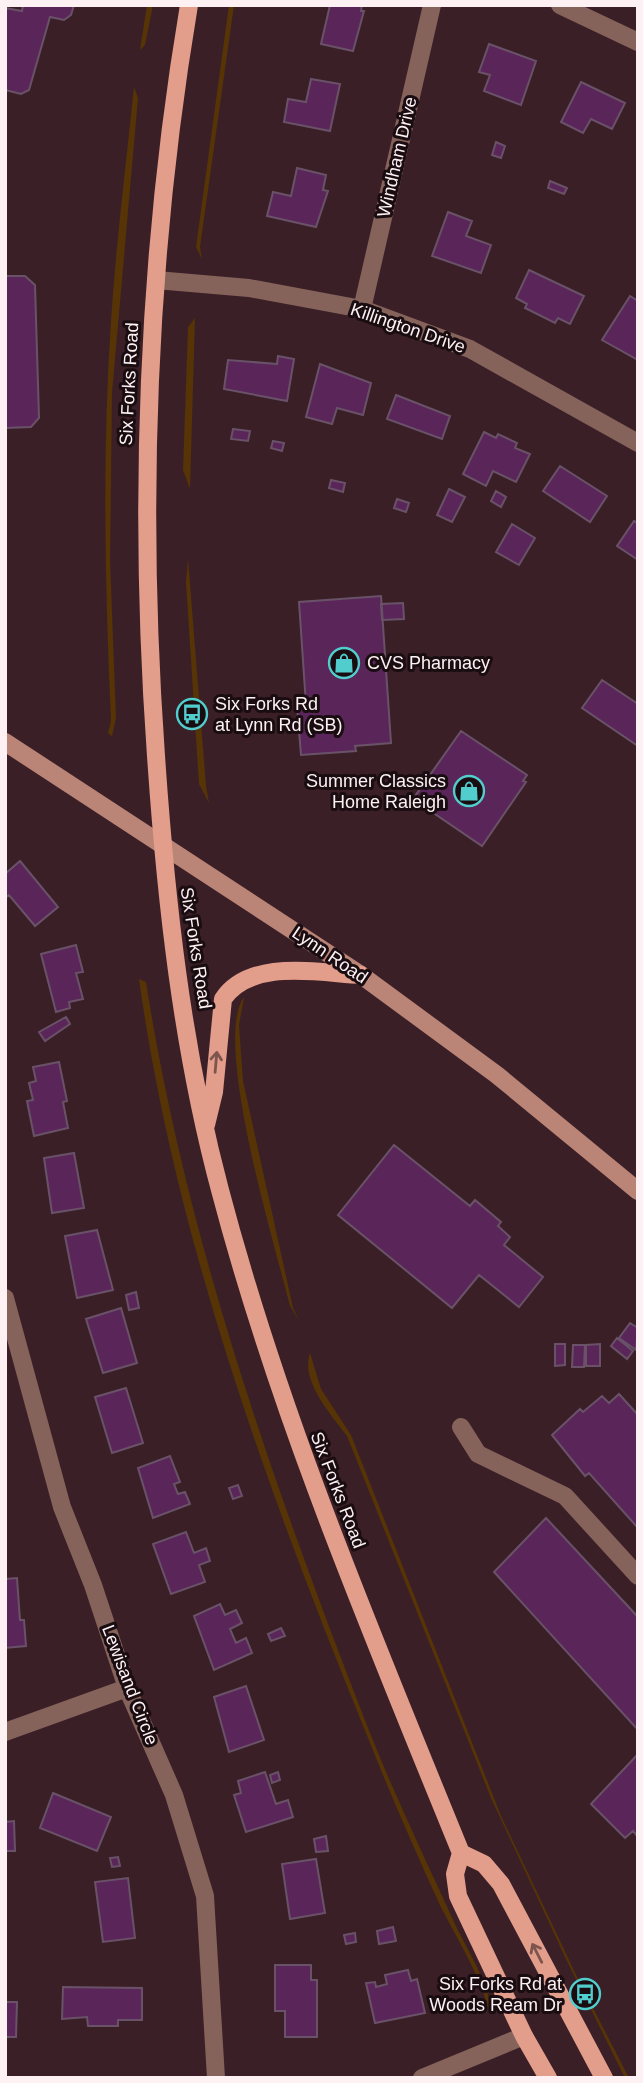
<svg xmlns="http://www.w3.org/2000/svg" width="643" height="2083" font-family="Arial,sans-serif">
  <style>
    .green { fill: #563406 }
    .building { fill: #5a2659; stroke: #695268; stroke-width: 2 }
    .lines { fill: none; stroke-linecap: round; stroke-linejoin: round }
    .street { stroke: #85635b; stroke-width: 18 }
    .secondary { stroke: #ba8476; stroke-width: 18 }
    .primary { stroke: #e29d8b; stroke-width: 18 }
    .oneway { stroke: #7e554e }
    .labels { text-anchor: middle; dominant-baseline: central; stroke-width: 6; stroke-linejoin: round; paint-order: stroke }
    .street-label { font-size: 18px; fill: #fdf1f4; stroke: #1a0d11 }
    .poi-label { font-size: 18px; fill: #fdf1f4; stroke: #1a0d11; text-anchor: start }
  </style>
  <rect width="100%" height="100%" fill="#3b1f27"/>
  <path class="green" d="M147,5H153L145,45L140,50Z
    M229,5H234L200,247L202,259L196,247Z
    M134,87L138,98L112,393L110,560L116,718L112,736L108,733L111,721C105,587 102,454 111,321C116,243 126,165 134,87Z
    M195,318L190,489L183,470L188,327Z
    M188,559L206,786L209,803L199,784L186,582Z
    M139,979L146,982C186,1238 272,1481 366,1723C392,1790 424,1856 454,1922C466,1948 486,1978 491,2007L488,2008C479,1972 455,1936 439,1903C414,1849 390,1793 368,1738C269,1495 175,1239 139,979Z
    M244,997L239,1025L243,1081L293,1308L299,1321L290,1306C276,1249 212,1040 244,997Z
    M310,1353L321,1389L351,1435L501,1816L577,1977L629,2078H625L566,1959L491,1798L347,1436C332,1416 300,1381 310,1353Z"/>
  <path class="building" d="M23,5H74L71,15L64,20L50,17L29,90L21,94L5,90V8L22,11Z
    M330,5H362L361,11H364L353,51L321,44Z
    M489,44L536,61L521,105L484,91L490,75L479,72Z
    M311,79L340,84L330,131L284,122L288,99L306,102Z
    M581,82L625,103L612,129L591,119L583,133L561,122Z
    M496,142L505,146L501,158L492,155Z
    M297,168L326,175L323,190L328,191L316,227L267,216L273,192L291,196Z
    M550,181L567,188L564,194L548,188Z
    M448,212L472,221L466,236L491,245L481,273L432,256Z
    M529,270L584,296L570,324L558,318L555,323L525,308L527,304L516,298Z
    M5,276H25L35,285L39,418L31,427L5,428Z
    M630,296L638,301V360L602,340Z
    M278,356L294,359L287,401L224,389L228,360L277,364Z
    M320,364L371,383L363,415L337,408L332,424L306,417Z
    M396,395L450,416L442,439L387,419Z
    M233,429L250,431L248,441L231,439Z
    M484,432L496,438L498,434L517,443L515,448L530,454L516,482L493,471L486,486L463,474Z
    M273,441L284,443L282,451L271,448Z
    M560,466L607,496L590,522L543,491Z
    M331,480L345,483L343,492L329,488Z
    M449,489L465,497L452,522L437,515Z
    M496,491L506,497L501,507L491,501Z
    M397,499L409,503L406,512L394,508Z
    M634,521L638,523V560L617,546Z
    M512,524L535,538L519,565L496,552Z
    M381,596L391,743L355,746L356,751L301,755L297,706L306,705L299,602Z
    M403,603L404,619L382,620L381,604Z
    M602,680L638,704V746L582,708Z
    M461,731L527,775L523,781L526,782L482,846L413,799Z
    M20,861L58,907L35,926L9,895L5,898V874Z
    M76,945L83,972L76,973L83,999L69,1002L70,1008L56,1012L41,954Z
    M66,1017L70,1024L45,1041L39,1032Z
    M59,1062L67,1101L63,1102L68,1128L34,1136L27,1101L33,1100L29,1083L36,1081L33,1067Z
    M394,1145L470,1206L475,1200L501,1222L498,1226L510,1237L504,1245L543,1277L519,1307L479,1275L452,1308L338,1215Z
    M74,1153L84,1208L52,1213L44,1158Z
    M97,1230L113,1290L77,1298L65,1236Z
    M136,1292L139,1308L129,1310L126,1295Z
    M121,1308L137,1363L103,1373L86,1319Z
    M630,1323L638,1328L636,1350L619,1338Z
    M617,1338L633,1351L627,1359L611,1346Z
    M555,1344H565V1365L555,1366Z
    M600,1344V1366H586V1345Z
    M573,1345H585L584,1367H572Z
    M126,1388L143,1443L112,1453L95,1397Z
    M619,1394L638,1415V1528L589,1473L585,1476L552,1435L580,1409L583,1412L602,1396L609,1403Z
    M170,1456L180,1482L174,1484L178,1494L185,1492L190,1504L153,1518L138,1468Z
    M238,1485L242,1496L233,1499L229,1488Z
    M546,1518L638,1617V1730L494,1572Z
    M186,1532L194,1553L206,1548L210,1561L199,1565L205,1582L171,1594L153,1544Z
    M17,1578L20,1620H24L26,1646L5,1648V1579Z
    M220,1604L225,1615L236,1610L242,1623L230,1629L236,1643L246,1638L252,1653L214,1670L194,1616Z
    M281,1628L285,1636L271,1641L268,1634Z
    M246,1686L264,1740L229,1752L214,1697Z
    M638,1754V1837L633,1831L625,1838L591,1804Z
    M265,1772L276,1804L288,1800L293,1817L246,1832L234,1795L241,1793L238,1781Z
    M278,1772L280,1780L272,1783L270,1775Z
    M53,1793L111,1817L97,1851L40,1828Z
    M14,1821L15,1851H5V1822Z
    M326,1836L328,1851L316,1852L314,1839Z
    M118,1857L120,1866L112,1867L110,1858Z
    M316,1859L325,1913L290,1919L282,1864Z
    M128,1878L135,1938L103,1942L95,1882Z
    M393,1927L396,1941L379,1944L377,1931Z
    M355,1933L356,1942L346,1944L344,1935Z
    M275,1965H311V1980H317V2037H285V2011H275Z
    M408,1970L411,1981L417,1979L425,2013L375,2023L366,1983L375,1982L376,1987L387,1984L385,1975Z
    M63,1987L142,1988V2020H118V2026H88L87,2017L62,2019Z
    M5,2002H17L16,2037H5Z"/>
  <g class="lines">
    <path class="street" d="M560,5L638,42
      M156,280L249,288L362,309L470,349L638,443
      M362,309L432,5
      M5,1298L62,1507L93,1585L127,1688L174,1795L205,1896L216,2078
      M461,1427L478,1454L565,1496L638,1576
      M5,1732L127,1688
      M422,2078L524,2036"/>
    <path class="secondary" d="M5,742L361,975L497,1075L638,1191"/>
    <path class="primary" d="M189,5C147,254 138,505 156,756C166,902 182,1048 220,1190C280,1418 372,1634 461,1853L455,1874L458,1896L524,2036L548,2078
      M206,1125L214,1092L223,999C251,958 319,973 361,975
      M461,1853L484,1864L501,1884L604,2078"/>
  </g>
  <defs><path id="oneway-shaft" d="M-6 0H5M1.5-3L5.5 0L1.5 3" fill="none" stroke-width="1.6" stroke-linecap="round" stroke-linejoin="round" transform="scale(1.75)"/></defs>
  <g class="oneway">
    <use href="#oneway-shaft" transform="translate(216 1062) rotate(-85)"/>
    <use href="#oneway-shaft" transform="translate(537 1953) rotate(-117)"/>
  </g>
  <defs>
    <g id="shop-ring" transform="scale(1.575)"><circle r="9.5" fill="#1a0d11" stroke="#52cdcd" stroke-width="1.5"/><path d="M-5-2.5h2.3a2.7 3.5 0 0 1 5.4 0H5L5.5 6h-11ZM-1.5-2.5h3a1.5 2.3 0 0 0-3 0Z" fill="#52cdcd"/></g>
    <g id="bus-ring" transform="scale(1.575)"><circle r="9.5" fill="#1a0d11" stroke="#52cdcd" stroke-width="1.5"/><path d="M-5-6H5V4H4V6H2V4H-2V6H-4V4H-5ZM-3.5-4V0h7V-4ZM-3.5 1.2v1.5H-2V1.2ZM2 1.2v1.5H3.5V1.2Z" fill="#52cdcd"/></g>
  </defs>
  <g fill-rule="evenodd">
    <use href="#shop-ring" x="344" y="663"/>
    <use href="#bus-ring" x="192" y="714"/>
    <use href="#shop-ring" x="469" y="791"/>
    <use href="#bus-ring" x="585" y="1994"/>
  </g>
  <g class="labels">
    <g class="street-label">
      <text transform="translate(397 157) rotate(-77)">Windham Drive</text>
      <text transform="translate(408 328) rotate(19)">Killington Drive</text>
      <text transform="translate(129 384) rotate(-87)">Six Forks Road</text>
      <text transform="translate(196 948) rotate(81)">Six Forks Road</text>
      <text transform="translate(330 955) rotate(34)">Lynn Road</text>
      <text transform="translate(338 1490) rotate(69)">Six Forks Road</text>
      <text transform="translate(130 1685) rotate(69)">Lewisand Circle</text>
    </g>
    <g class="poi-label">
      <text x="367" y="663">CVS Pharmacy</text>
      <text x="215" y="704">Six Forks Rd<tspan x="215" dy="21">at Lynn Rd (SB)</tspan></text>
      <text x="446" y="781" text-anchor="end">Summer Classics<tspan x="446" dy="21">Home Raleigh</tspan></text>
      <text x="562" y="1984" text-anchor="end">Six Forks Rd at<tspan x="562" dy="21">Woods Ream Dr</tspan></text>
    </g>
  </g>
  <rect width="643" height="2083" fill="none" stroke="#fdf1f4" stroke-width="14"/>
</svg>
